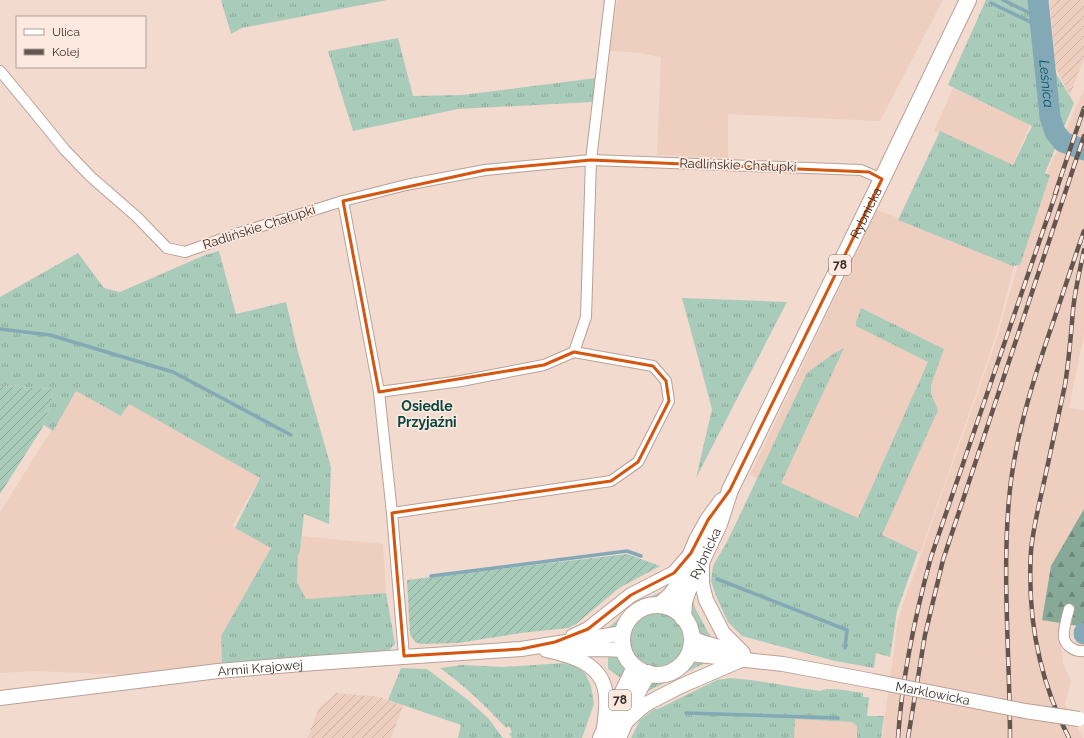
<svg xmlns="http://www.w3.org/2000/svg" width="1084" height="738" font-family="Raleway,sans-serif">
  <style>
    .built { fill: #eecebf }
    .industrial { fill: url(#industrial-furrows) }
    .grass { fill: url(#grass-tufts) }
    .forest { fill: url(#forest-firs) }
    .garden { fill: url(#garden-furrows) }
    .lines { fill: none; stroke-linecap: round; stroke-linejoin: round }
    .stream { stroke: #84a9b6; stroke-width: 3.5 }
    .river { stroke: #84a9b6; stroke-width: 21 }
    .street-casing { stroke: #b8a196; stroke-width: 12 }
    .secondary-casing { stroke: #b8a196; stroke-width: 16 }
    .primary-casing { stroke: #b8a196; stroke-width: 18 }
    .street { stroke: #fff; stroke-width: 10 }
    .secondary { stroke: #fff; stroke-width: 14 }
    .primary { stroke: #fff; stroke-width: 16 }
    .rail-casing { stroke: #635650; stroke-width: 4.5 }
    .rail { stroke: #fde9df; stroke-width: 3; stroke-dasharray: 9; stroke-linecap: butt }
    .secondary-bridge-casing { stroke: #b8a196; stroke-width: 16; stroke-linecap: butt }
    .secondary-bridge { stroke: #fff; stroke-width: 14 }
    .marked { fill: none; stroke: #d6550f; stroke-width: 3; stroke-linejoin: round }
    .labels { text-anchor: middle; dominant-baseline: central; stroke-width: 3.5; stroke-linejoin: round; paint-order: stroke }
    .shield { fill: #fde9df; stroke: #746861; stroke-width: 1 }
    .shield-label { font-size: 12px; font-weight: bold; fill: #39302b }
    .street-label { font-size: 13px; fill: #39302b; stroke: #fde9df }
    .water-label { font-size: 14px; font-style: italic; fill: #08576a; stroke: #fde9df }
    .neighbourhood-label { font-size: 14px; font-weight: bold; fill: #074742; stroke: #fde9df }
  </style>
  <defs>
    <pattern id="industrial-furrows" width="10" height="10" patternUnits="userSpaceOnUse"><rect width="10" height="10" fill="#eecebf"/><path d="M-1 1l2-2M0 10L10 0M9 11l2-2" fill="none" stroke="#cdb1a4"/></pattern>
    <pattern id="grass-tufts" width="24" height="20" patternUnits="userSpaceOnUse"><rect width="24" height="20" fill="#a9cbba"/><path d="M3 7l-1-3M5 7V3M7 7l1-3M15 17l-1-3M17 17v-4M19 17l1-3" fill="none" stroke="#8ba597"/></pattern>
    <pattern id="forest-firs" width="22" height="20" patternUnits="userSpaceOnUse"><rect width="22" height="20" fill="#87a998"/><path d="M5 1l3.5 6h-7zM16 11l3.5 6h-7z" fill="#6f8a7c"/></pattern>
    <pattern id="garden-furrows" width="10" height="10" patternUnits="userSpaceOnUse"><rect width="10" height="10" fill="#a9cbba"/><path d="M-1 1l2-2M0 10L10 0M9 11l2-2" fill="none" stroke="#8ba597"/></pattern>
  </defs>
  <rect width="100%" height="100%" fill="#f3dacf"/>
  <path class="built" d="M617,0H943L880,121L728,114V158L657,155L661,57L640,53L610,51Z
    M953,88L1030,125L1011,168L934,131Z
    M1084,89V334L1069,408L1084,410V517L1060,626L1063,664L1071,681L1065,705L1083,738H882L898,619L997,338L1029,226L1049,168Z
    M877,210L1015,262L995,339L920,554L750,475Z
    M76,391L121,416L129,404L260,478L232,526L271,548L221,636L222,663L132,675L34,671L0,673V512Z
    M302,536L383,544L386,593L306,599L297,582L298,555L300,551Z
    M794,719L852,722L857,726V738H794Z"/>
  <path class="industrial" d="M1050,0H1084V57L1070,96L1055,66Z
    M336,693L380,697L403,706L391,738H307L319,708Z"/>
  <path class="grass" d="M221,0H387L242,28L231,34Z
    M986,0H1045L1054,70L1074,103L1045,173L1050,175L1020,265L1013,266L898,220L940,131L1013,165L1032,126L948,85Z
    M398,38L413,96L462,95L596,78L593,102L458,109L353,131L328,51Z
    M219,251L236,314L286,302L298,352L331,467L329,524L304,514L300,551L298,555L297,582L306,599L386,593L395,644L388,651L222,663L221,636L271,548L235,528L260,478L129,404L121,416L76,391L53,431L44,425L54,389L0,386V297L78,253L104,288L120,292L205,255Z
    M682,298L787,302L696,478L712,409Z
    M861,308L944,349L931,385V394L938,410L882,535L918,552L897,611L890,657L876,653L874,668L835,661L742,636L728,622L716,596L711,581L713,566L728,540L807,373L833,354L844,348L781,483L858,518L928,362L856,326V322Z
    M671,587L654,601L641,604L631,610L614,629H607L634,605Z
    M692,596L695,608L712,639L699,636L695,631L689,616Z
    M628 640a28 28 0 1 1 56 0a28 28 0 1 1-56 0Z
    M608,653C624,658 625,665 624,680L608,669Z
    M696,661L707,662L646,692L650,682L654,680L667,679Z
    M564,663L577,667L585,673L591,686L594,704L582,738H512L509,734L512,732L509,726L506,728C484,704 466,687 440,668L462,665L503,667Z
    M401,668L427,669L468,700L488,718L503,738H458L461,725L388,700Z
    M729,678C760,680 790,687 821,691C829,686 853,692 863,693V697H869L867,716H884L881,738H857V726L852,722L795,719L794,738H631L640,720L654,709H658L717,680Z"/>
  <path class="forest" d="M1084,509V627L1042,620L1051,566Z"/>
  <path class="garden" d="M0,386L54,389L44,425L0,494Z
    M627,554L660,566L619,588L576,624L568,628L521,633L458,643L420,644L415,642L410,634L407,580Z"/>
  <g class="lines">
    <path class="stream" d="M1003,0L1040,18
      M991,3L1041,27
      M0,329L50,335L173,372L291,435
      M431,576L627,551L641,556
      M717,579L847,630L845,648
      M686,713L838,718"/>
    <g class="river">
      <path id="s1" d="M1038,0L1050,117L1055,132L1063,142L1084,150"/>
      <path d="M1084,634V633"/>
    </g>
    <g class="street-casing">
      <path id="street" d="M0,71L30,107L65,150L91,177L137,217L167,248L185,252L239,233L343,201L406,185L485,170L591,160L861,170L882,179
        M343,201L379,392L392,513L404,656
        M574,352L586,317L591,160L610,0
        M379,392L461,381L544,365L574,352L653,366L666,381L669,401L638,462L611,481L392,513
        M1069,609C1067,616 1063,631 1064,638C1066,647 1076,652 1084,651"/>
    </g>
    <g class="secondary-casing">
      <g id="secondary">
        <path d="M702,560V584L706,600L723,633L743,653"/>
        <path d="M573,636L588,629L631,595L674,573L688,557"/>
        <path d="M691,638L705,643L739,652"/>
        <path d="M546,650C573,656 605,664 606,698C607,708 605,719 604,729"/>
        <path d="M562,650L602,649L624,650"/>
        <path d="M689,654L783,664L873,681"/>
        <path id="s2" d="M0,698L218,671L315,663L521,649L623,633"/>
        <path d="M625,723L641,708L648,703L681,686L739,661"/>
      </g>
    </g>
    <g class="primary-casing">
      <g id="primary">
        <path d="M660,605L671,595L678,585L697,540L708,520L722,501"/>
        <circle cx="657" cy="640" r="35"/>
        <path id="s3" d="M683,618L684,602L688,590L719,524L730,490L882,179L968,0"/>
        <path d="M601,738L635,667"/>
        <path d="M618,738L638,691L648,673"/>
      </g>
    </g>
    <use href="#street" class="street"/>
    <use href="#secondary" class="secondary"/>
    <use href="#primary" class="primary"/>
    <g class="rail-casing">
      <path id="rail" d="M1055,194L1084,108
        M898,738C902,677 915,616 931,557L1057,190
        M908,738L925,635L943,560L1084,136
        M1010,738C1010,659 1002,578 1009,499C1014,442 1031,387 1049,334C1061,300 1072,265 1084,231
        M1069,738C1039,680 1027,616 1031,551C1033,528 1039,505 1044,482C1051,450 1058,418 1065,385C1069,360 1071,335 1073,310C1075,290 1080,270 1084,250"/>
    </g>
    <use href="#rail" class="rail"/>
    <g class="secondary-bridge-casing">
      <g id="secondary-bridge">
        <path id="s4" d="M873,681L1025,711L1079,719"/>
      </g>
    </g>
    <use href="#secondary-bridge" class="secondary-bridge"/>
  </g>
  <path class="marked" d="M591,160L869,172L882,179L730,490L708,520L691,553L674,573L631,595L588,629L555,642L521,649L404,656L392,513L611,481L638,462L669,401L666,381L653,366L574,352L544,365L379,392L343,201L485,170Z"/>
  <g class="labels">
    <g class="shield">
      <rect x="829" y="255" width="22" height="20" rx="3"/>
      <rect x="609" y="690" width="22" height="20" rx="3"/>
    </g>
    <g class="shield-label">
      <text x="840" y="265">78</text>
      <text x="620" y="700">78</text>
    </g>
    <g class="street-label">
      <text transform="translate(738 165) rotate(2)">Radlińskie Chałupki</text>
      <text stroke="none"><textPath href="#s3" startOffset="446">Rybnicka</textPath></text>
      <text transform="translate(259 227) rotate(-18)">Radlińskie Chałupki</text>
      <text stroke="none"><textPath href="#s3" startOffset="69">Rybnicka</textPath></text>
      <text stroke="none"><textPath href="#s2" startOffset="262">Armii Krajowej</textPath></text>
      <text stroke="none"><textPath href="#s4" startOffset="61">Marklowicka</textPath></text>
    </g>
    <g class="water-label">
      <text stroke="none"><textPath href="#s1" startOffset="84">Leśnica</textPath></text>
    </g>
    <g class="neighbourhood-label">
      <text x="427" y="406">Osiedle<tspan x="427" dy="16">Przyjaźni</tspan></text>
    </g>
  </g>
  <rect x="16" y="16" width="130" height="52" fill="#fde9df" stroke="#af9f97"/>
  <rect x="24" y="29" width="20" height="6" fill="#ffffff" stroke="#af9f97"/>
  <text x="52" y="36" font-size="12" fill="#39302b">Ulica</text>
  <rect x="24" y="49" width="20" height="6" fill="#635650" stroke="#af9f97"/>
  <text x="52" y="56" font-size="12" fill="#39302b">Kolej</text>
</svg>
